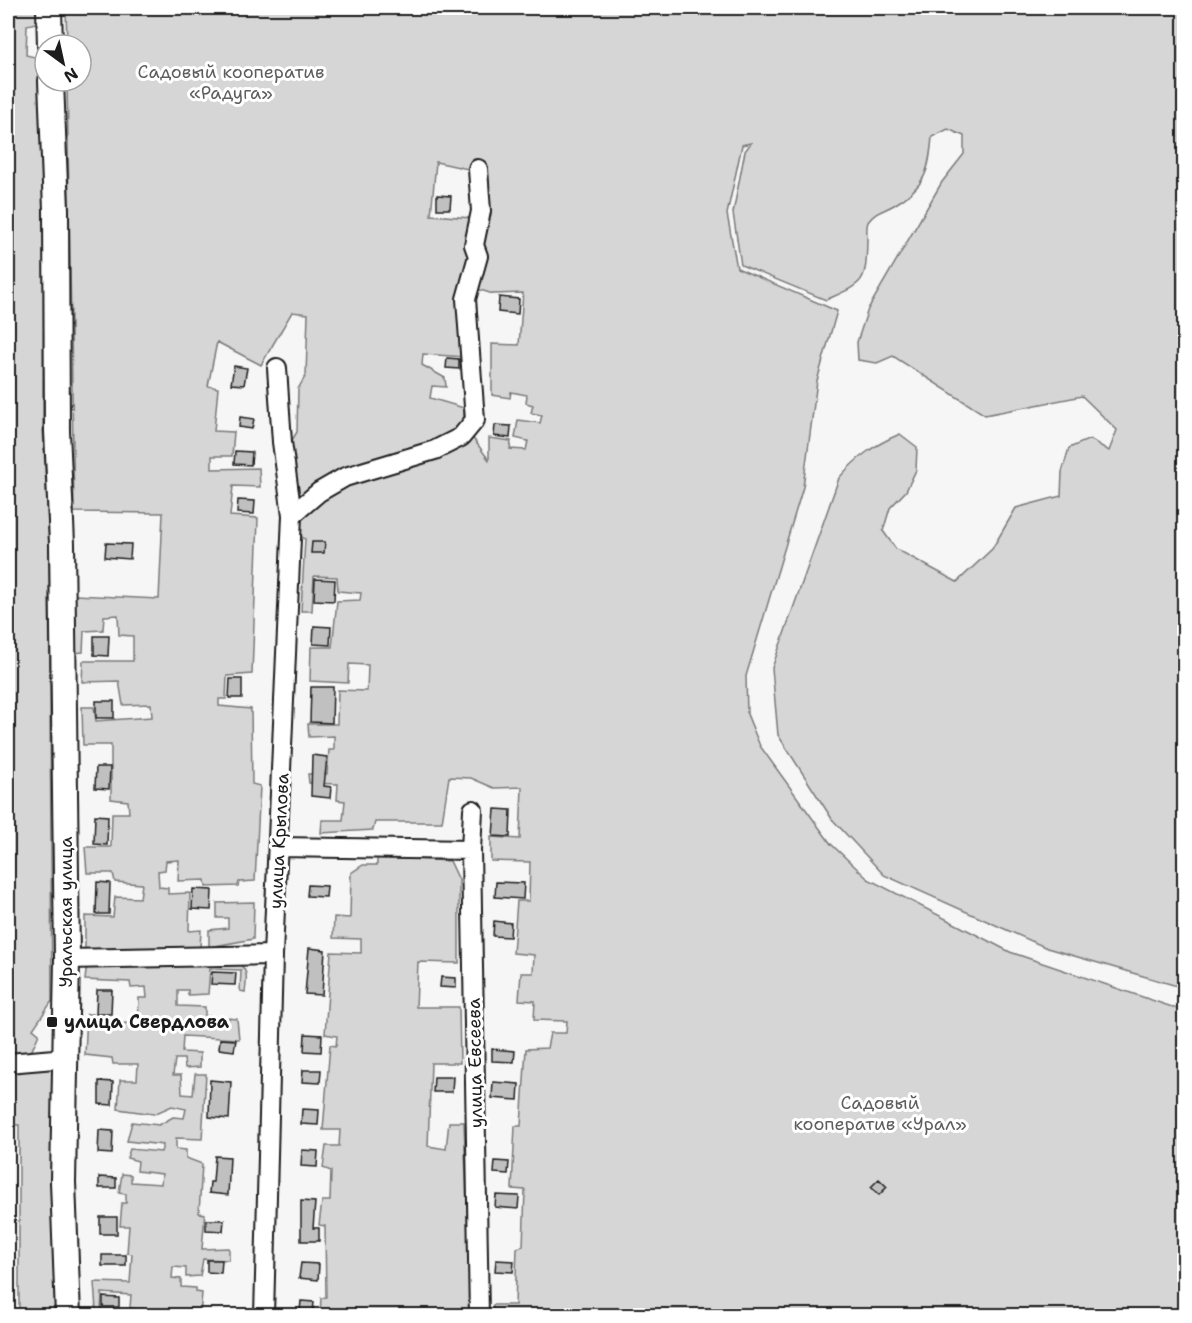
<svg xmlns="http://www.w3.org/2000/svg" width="1192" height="1323" font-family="'Shantell Sans',sans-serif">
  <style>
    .green { fill: #d6d6d6; stroke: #797979; stroke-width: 1.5; fill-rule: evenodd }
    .building { fill: #c0c0c0; stroke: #1c1c1c; stroke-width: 1.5 }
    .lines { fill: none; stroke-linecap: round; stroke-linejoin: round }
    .minor-casing { stroke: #1c1c1c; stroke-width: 22 }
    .major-casing { stroke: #1c1c1c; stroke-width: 28 }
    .minor { stroke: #fff; stroke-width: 18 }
    .major { stroke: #fff; stroke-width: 24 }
    .poi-dot { fill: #1c1c1c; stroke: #fff; stroke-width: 2 }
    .labels { text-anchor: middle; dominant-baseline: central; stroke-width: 6; stroke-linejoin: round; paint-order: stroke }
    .park-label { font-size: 18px; fill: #5d5d5d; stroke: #fff }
    .street-label { font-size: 18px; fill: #1c1c1c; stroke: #fff }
    .poi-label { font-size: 18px; font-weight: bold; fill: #1c1c1c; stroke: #fff; text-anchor: start }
  </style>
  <rect width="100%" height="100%" fill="#f6f6f6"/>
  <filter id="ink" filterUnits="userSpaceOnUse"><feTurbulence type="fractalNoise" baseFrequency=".0167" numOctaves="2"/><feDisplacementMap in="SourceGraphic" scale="12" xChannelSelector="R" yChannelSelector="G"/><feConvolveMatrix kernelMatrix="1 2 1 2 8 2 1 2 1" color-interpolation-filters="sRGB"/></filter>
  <g filter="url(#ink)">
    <path class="green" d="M8,8H40V22L27,25L26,55L39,58L44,210L43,428L49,544L52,1001L33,1029L39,1034L31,1052L8,1055Z
      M66,8H1184V988L1047,948L884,875L832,819L778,735L772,668L839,478C857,457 874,445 900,434L917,447L916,470L906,491L890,508L883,531L896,549L957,582L992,549L1016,508L1061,496L1062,472L1069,448L1090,439L1109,451L1117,430L1082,396L985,415L893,356L877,363L858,360L857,342L868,309L942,182L964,154V136L948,129L932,137C929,171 926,186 894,205C884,211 876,211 868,222C866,227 867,234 867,240C866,284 865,282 826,300L741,265L733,213L745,151L751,143L742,145L727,214L737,268L837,311L817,381L803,487L746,676L747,714L760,746L831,844L868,879L1010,952L1184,1011V1315H493V1305H515L517,1248L523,1246L525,1190L512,1189L515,1126H521L526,1049L547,1048L550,1033H566L567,1021L534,1020L535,1001L519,1000L521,973H533L534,955L513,953L517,901H529L530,862L491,861V837L520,839L522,787L494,788L471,778L449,777L442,822H375L373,830L321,833L322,820H343L345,801L337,800L338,784L309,783L308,774H327L329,750H334V736L309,737L308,724H337L338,690L367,691L368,665L349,664L348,683L310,681L311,647H332L337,601L360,600L361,593L338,591L337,577L314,576L312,611H301L305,539L297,534L289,445L297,432L298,389L306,375L308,314L292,312L261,365L217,342L208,386L218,388L214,431L234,432L232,456H212V469L259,468L260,487L233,486L230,516L258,518L252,674L227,676L226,699H219V706L251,709L252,784L260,786L255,881L239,882L238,886L206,887L205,880L178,881L179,860L166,861L165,870L158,871L159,887L168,888V894L190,893L189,931L201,930L200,948L85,949V916L113,917L115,897L140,898L142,884L115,882L113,873H87L85,847H111L112,813H129L128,801L111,799V745H83L82,707H94L96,721L152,717L151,704L123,705L119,681L82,682L83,661H133V636L119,635L118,615L104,616L103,630L84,631L83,652L74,653L75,595L159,599L163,513L74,512L67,81H81V45H67ZM436,162L468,169L480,165L477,289L493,294L523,293L519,345L492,344V395L510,398L511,392L527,395L526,403L533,405L531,413L542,415L540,423L518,420L515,438L528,441L526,450L510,449L511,441L489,438V460L464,426V408L430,398L432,386L446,387L445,378L422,365L423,354L465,357L472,257V218L431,215Z
      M377,857L450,861L459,880V963L418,962L416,1007H459L460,1063H431L428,1146L446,1149L449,1122H464L471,1315H320L321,1298L326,1297L325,1226L319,1225L322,1201H330L331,1171L323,1168L326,1146H339L340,1130H323L330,1045L336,1046L337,1036L325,1034L331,952L361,953V939L333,938L334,917L350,918L351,873L363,865H377Z
      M254,902L253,939L209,947V930L228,928V918H217V903Z
      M235,961C249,969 247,977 245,992L240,991L241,970L210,969L208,994L188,995V990H178V1006L205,1007V1016L237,1019L239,1039L183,1036L182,1052L200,1053V1067L185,1068L184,1059H175L173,1075H181L182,1094L193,1095L195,1074H206L202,1139L176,1138V1149L186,1150V1158L202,1164L199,1213L205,1214L202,1249L229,1248V1260L203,1259L200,1276L186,1277V1268L173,1267L172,1278L181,1279V1287L196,1288V1292L202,1293L200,1315H158V1311L130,1308L131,1295L102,1293L101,1311L96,1310L94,1282L130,1283L132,1254L127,1253L129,1226H120L122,1203H126V1194L119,1193L122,1174L131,1175V1182L161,1184L162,1174L137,1171L138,1161L127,1158L130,1149L161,1152L163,1145L127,1141L132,1122L159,1125L173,1117L184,1118L186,1109L172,1106L154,1114L118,1109L120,1080H137L138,1064H113L112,1058L85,1055L87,1014H93V1024L138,1023L139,998H147L146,987L131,988L130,982L85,980L87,963Z
      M53,1067L59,1315H19V1125H8V1070Z"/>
    <path class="building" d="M437,195L451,196L450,209H437Z
      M499,297L519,299L518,314L498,312Z
      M447,358L459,359V369L446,368Z
      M234,366L247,368L244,385L231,384Z
      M240,417L254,419L252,429L239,427Z
      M495,425L511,426L510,438L494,436Z
      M235,451L252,452L251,465L234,464Z
      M238,500L255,501L254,514L237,513Z
      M312,542H325L324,553H311Z
      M106,543L131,544L130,559L105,557Z
      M315,579L335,580L334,601L314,600Z
      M314,626L331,627L330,645L313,644Z
      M94,636H109L108,656L94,655Z
      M230,679H242V698H229Z
      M311,687H333L332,723L310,722Z
      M96,701H114V718H96Z
      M312,755L327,757L324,786L331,787L330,798L311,796Z
      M96,767H110L109,789L95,788Z
      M495,809L511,810L510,837L493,836Z
      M95,815L108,816L107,845L94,844Z
      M97,882L110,883L109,914H96Z
      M496,882L524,883L523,899L495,897Z
      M308,885L327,886L326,897L307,896Z
      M193,889L212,890L211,910L192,909Z
      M494,921L511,923L510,937L493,936Z
      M309,948L325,950L322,995L305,994Z
      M212,972L236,973L235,985L211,984Z
      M441,977L456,978V988L440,987Z
      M97,990H112L111,1014H96Z
      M305,1034L322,1035L321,1052L304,1051Z
      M220,1039L236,1040L234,1051L219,1049Z
      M492,1049L515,1051L514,1062L492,1061Z
      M303,1070H321L320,1083L302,1082Z
      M434,1077H453L452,1092H433Z
      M210,1080L231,1082L229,1119L209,1117Z
      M99,1081L113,1082L112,1105L99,1104Z
      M493,1082L519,1084L518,1100L492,1098Z
      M302,1109L319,1110L318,1125L301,1124Z
      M99,1130L113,1131L112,1154L98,1153Z
      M302,1150L318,1151L317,1167L301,1166Z
      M215,1156L230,1157L228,1195L209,1193L210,1182H213Z
      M495,1161L509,1162L508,1174L494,1173Z
      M99,1177L116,1178V1188H99Z
      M879,1179L887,1187L879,1195L871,1187Z
      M496,1195L519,1196L518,1209L495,1207Z
      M301,1201L315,1202L313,1228H319V1241H301Z
      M100,1217H117V1234H100Z
      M206,1220H224L223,1231L206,1230Z
      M102,1255H126V1266H102Z
      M207,1260H222L221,1273L207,1272Z
      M496,1260L514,1261L513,1272L495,1271Z
      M301,1263L319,1264L318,1280L299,1278Z
      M103,1297L119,1298V1307H103Z
      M301,1301L314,1302L313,1312L300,1311Z"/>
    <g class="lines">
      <g class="minor-casing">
        <path id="minor" d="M292,515L319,492L345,477L435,450L461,437L475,420L466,299L478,256L474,245L481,211L478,169
          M473,810L471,850L479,1316
          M279,847L471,850
          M67,959L273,955
          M8,1063L66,1058
          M264,1316L273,955L292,515L282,442L277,368"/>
      </g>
      <g class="major-casing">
        <path id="major" d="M49,8L50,45
          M51,81L56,210L57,431L62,544L67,959L63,1182L68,1316"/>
      </g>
      <use href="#minor" class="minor"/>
      <use href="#major" class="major"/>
    </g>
  </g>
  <rect class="poi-dot" x="46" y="1016" width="12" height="12" rx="3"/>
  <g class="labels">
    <g class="park-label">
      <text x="231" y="72">Садовый кооператив<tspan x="231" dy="21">«Радуга»</tspan></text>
      <text x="880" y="1103">Садовый<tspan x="880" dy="21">кооператив «Урал»</tspan></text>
    </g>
    <g class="street-label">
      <text transform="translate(279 841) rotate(-87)">улица Крылова</text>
      <text transform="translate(66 912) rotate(-90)">Уральская улица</text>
      <text transform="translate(475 1063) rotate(-91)">улица Евсеева</text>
    </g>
    <g class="poi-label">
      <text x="64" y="1022">улица Свердлова</text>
    </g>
  </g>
  <rect width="1192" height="1323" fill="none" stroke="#fff" stroke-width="30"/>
  <rect x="15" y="15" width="1162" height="1293" fill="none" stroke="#1c1c1c" stroke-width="2" filter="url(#ink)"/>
  <g transform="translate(63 63) rotate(147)"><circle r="28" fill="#ffffff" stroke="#a4a4a4" stroke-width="1.5"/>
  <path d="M0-4.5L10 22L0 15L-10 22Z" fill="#1c1c1c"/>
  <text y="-9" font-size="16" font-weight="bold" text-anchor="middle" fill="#1c1c1c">N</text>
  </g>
</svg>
